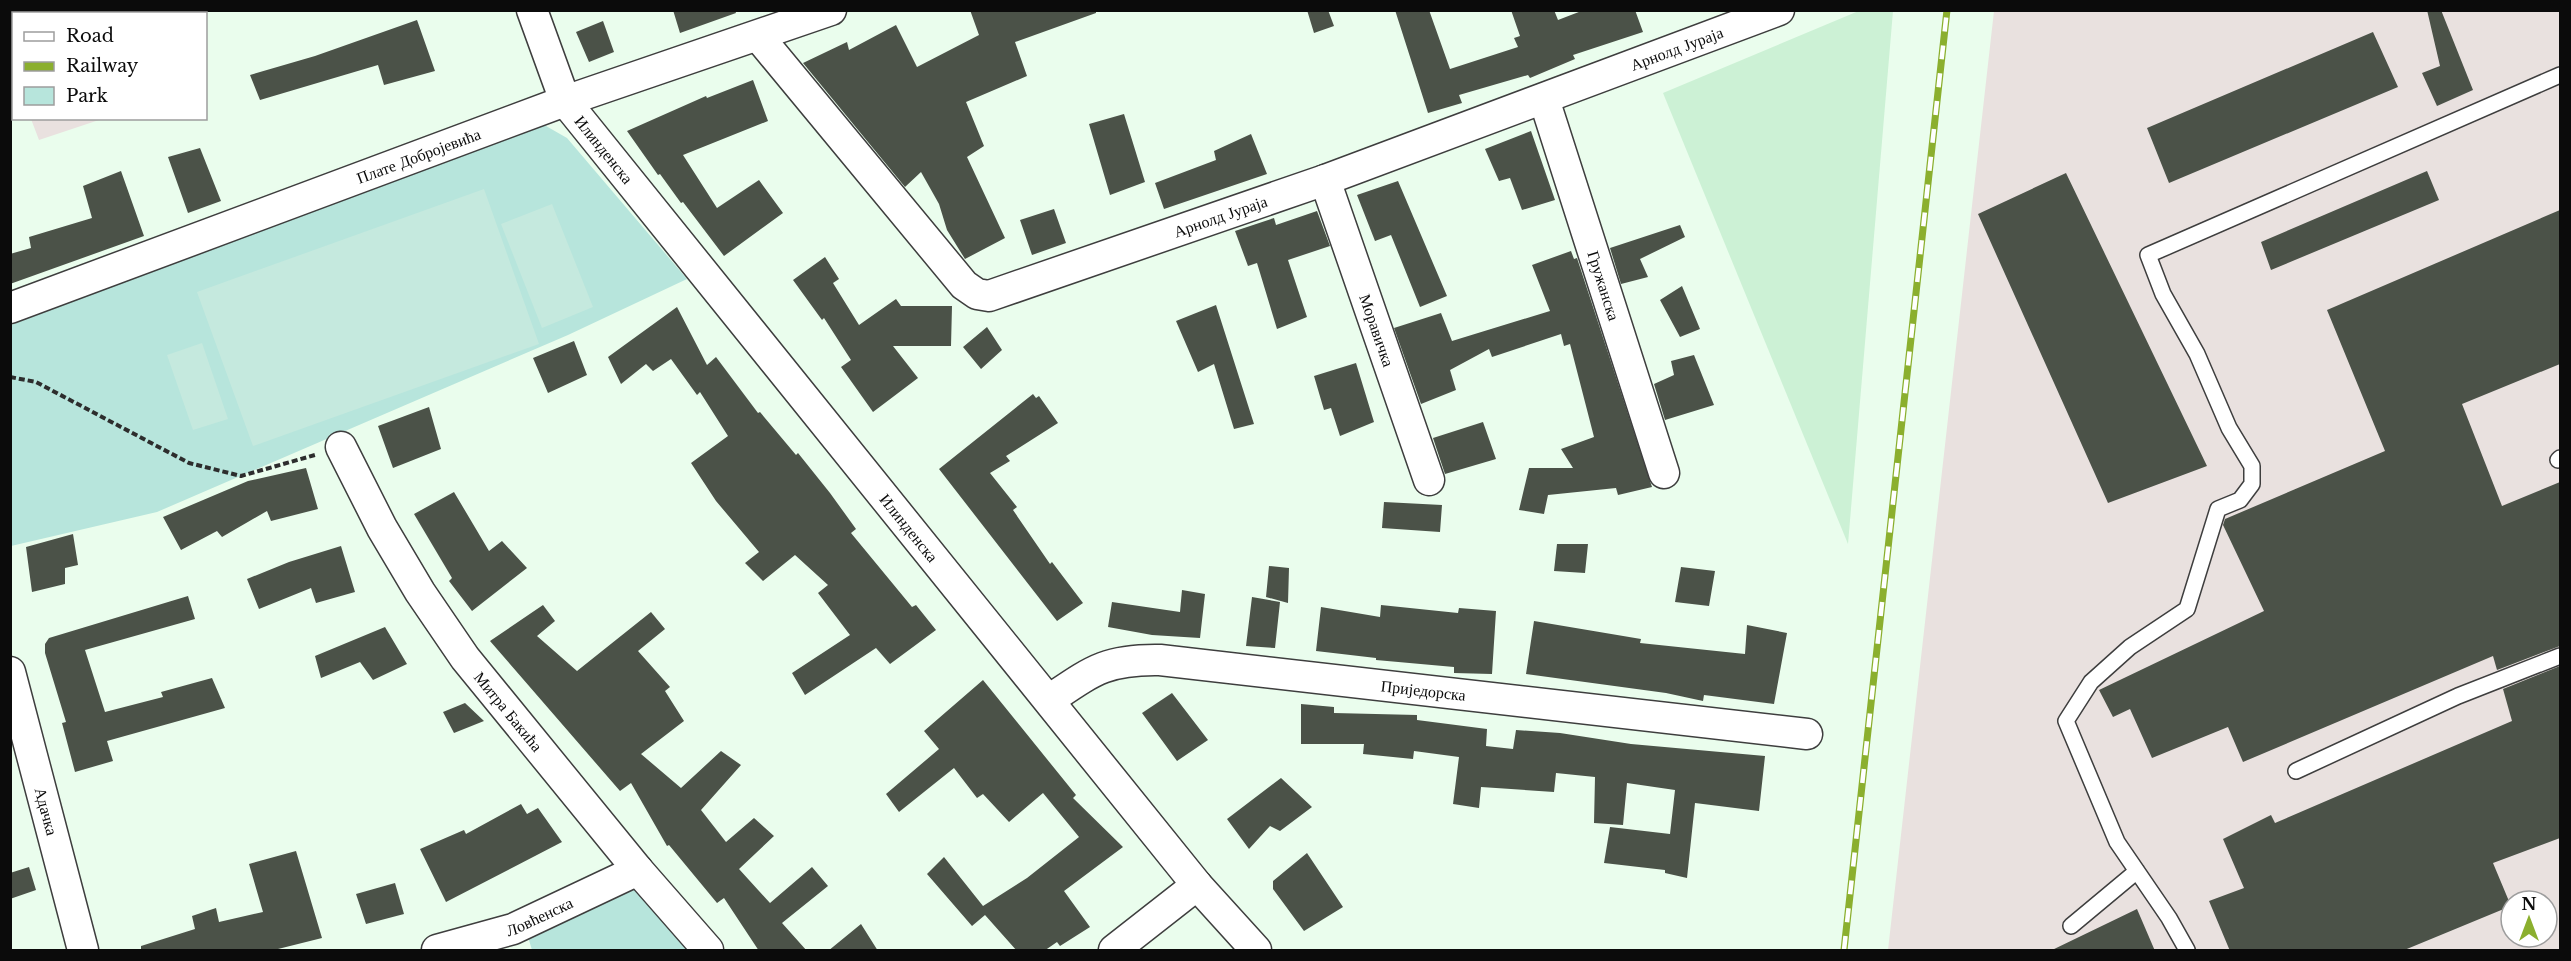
<svg xmlns="http://www.w3.org/2000/svg" width="2571" height="961" font-family="'Libre Baskerville',serif">
  <style>
    .industrial { fill: #e9e1df; fill-rule: evenodd }
    .farmland { fill: #ccf1d5 }
    .green { fill: #b7e5dc }
    .pitch { fill: #c5e9de }
    .building { fill: #4b5248 }
    .lines { fill: none; stroke-linecap: round; stroke-linejoin: round }
    .lane-casing { stroke: #3e3e3e; stroke-width: 18 }
    .street-casing { stroke: #3e3e3e; stroke-width: 33 }
    .path { stroke: #2d2d2d; stroke-width: 4; stroke-dasharray: 6 3; stroke-linecap: butt }
    .lane { stroke: #fff; stroke-width: 15 }
    .street { stroke: #fff; stroke-width: 30 }
    .rail-casing { stroke: #8baf2e; stroke-width: 7 }
    .rail { stroke: #fff; stroke-width: 4.5; stroke-dasharray: 14; stroke-linecap: butt }
    .labels { text-anchor: middle; dominant-baseline: central; stroke-width: 6; stroke-linejoin: round; paint-order: stroke }
    .street-label { font-size: 16px; fill: #0b0b0b; stroke: #fff }
  </style>
  <rect width="100%" height="100%" fill="#eafded"/>
  <path class="industrial" d="M11,11H149L145,14H14V97H11Z
    M1994,11H2560V950H1888ZM2511,901H2547V937H2511Z
    M31,119V118L102,119L39,140Z"/>
  <path class="farmland" d="M1861,10L1893,11L1848,544L1663,93Z"/>
  <path class="green" d="M535,126H546L567,138L687,279L568,335L157,512L11,546V325Z
    M633,882L689,950H532L528,937Z"/>
  <path class="pitch" d="M484,189L539,344L253,446L197,292Z
    M552,204L593,307L542,328L501,224Z
    M202,343L228,419L193,430L167,355Z"/>
  <path class="building" d="M673,10H735L736,13L680,33Z
    M970,10H1096V13L1015,42L1027,76L966,102L984,146L967,157L1005,238L965,259L947,230L939,204L921,172L905,187L803,63L847,42L849,50L896,25L917,67L979,35Z
    M1307,10H1328L1334,26L1314,33Z
    M1395,10H1429L1450,69L1518,47L1514,38L1520,36L1511,10H1554L1558,20L1584,10H1635L1643,32L1573,55L1575,59L1530,78L1528,75L1459,95L1462,103L1428,113Z
    M2427,10H2441L2473,90L2437,106L2422,73L2440,66Z
    M417,20L435,71L384,85L378,65L260,100L250,75L315,56Z
    M603,21L614,52L589,62L576,32Z
    M2373,32L2398,87L2169,183L2147,128Z
    M753,80L768,121L683,155L717,208L759,180L783,213L724,256L683,202L681,203L660,174L658,175L627,131L706,96L707,98Z
    M1124,114L1145,182L1110,195L1089,124Z
    M1531,131L1555,200L1522,210L1510,178L1499,181L1485,149Z
    M1251,134L1267,174L1164,209L1155,183L1216,160L1214,151Z
    M200,148L221,201L188,213L168,157Z
    M121,171L144,236L10,284V254L31,248L29,237L92,218L83,186Z
    M2427,171L2439,200L2271,270L2261,242Z
    M2066,173L2207,466L2108,503L1978,214Z
    M1398,181L1447,296L1420,307L1391,235L1375,241L1357,195Z
    M1054,209L1066,243L1032,255L1020,220Z
    M2560,210V364L2462,404L2502,506L2560,482V646L2497,670L2493,656L2243,762L2228,727L2152,758L2130,709L2113,717L2099,690L2264,611L2223,525L2225,519L2385,451L2327,310Z
    M1317,211L1330,246L1288,260L1307,317L1277,329L1257,263L1248,266L1235,231L1274,218L1276,225Z
    M1680,225L1685,237L1640,259L1648,277L1621,284L1610,248Z
    M1571,251L1574,259L1577,258L1652,487L1618,495L1616,488L1548,495L1544,514L1519,510L1529,468H1573L1561,449L1594,437L1570,344L1564,346L1561,334L1492,357L1489,349L1450,370L1456,390L1421,404L1394,328L1441,313L1452,341L1550,311L1532,265Z
    M825,257L839,279L833,283L859,325L896,299L901,306H952L951,346H893L918,378L873,412L841,367L851,360L824,318L822,320L793,280Z
    M1682,286L1700,329L1680,337L1660,300Z
    M1216,305L1254,424L1234,429L1214,364L1198,372L1176,321Z
    M677,307L707,365L716,357L758,413L760,412L796,455L798,453L830,493L856,529L851,533L912,607L916,605L936,630L890,664L876,648L805,695L792,673L850,635L818,593L828,585L795,555L763,581L745,563L759,552L716,501L691,463L728,436L700,392L697,395L671,359L653,371L646,364L621,384L608,357Z
    M987,327L1002,350L981,369L963,347Z
    M574,341L587,375L548,393L533,358Z
    M1694,355L1714,405L1665,420L1654,384L1674,375L1671,361Z
    M1356,363L1374,422L1340,436L1331,408L1324,410L1314,376Z
    M1033,394L1036,398L1039,396L1058,423L1006,456L1010,461L990,473L1017,507L1013,510L1050,564L1052,562L1083,603L1057,621L939,469Z
    M429,407L441,449L393,468L378,426Z
    M1483,422L1496,459L1445,474L1433,438Z
    M306,468L318,509L271,521L267,511L222,537L217,531L181,550L163,517L248,481Z
    M454,492L489,551L502,541L527,568L472,611L449,581L452,578L414,514Z
    M1384,502L1442,505L1440,532L1382,528Z
    M73,534L78,565L65,568V584L32,592L26,547Z
    M1557,544H1588L1585,573L1554,571Z
    M341,546L355,592L316,603L311,588L259,609L247,579L289,562Z
    M1269,566L1289,568L1288,603L1266,597Z
    M1681,567L1715,571L1709,606L1675,602Z
    M1182,590L1205,594L1200,638L1152,635L1108,627L1112,602L1180,612Z
    M188,596L195,619L85,650L105,712L163,697L161,692L212,678L225,708L107,741L113,761L75,772L62,723L66,722L45,653V644L49,638Z
    M1252,597L1280,602L1275,648L1246,646Z
    M543,605L555,621L537,636L577,671L651,612L665,629L638,651L670,687L665,691L684,721L641,754L681,788L721,751L741,765L701,810L726,842L754,818L774,836L739,869L770,903L812,867L828,886L782,923L807,951H759L724,898L717,903L669,845L667,846L631,783L620,791L490,641Z
    M1381,605L1458,613L1459,608L1496,611L1492,674L1454,673V667L1376,660V658L1316,651L1321,607L1380,617Z
    M1534,621L1641,639L1640,643L1745,654L1747,625L1787,633L1774,704L1704,695L1703,701L1666,693L1526,674Z
    M385,627L407,664L373,680L360,662L321,678L315,656Z
    M2560,666V838L2493,863L2511,906L2402,951H2230L2209,901L2244,888L2223,839L2271,815L2275,823L2512,721L2503,689Z
    M983,680L1076,795L1073,798L1123,847L1064,891L1090,927L1060,946L1057,942L1044,951H1017L985,915L972,926L927,874L944,857L983,906L1027,878L1079,837L1043,793L1009,822L983,794L977,798L954,768L899,812L886,794L939,749L924,731Z
    M1172,693L1208,740L1177,761L1142,713Z
    M465,703L484,721L454,733L443,712Z
    M1301,704L1334,707V713L1417,715V720L1487,729L1486,746L1513,749L1516,730L1560,733L1631,744L1765,756L1759,811L1695,803L1687,878L1665,873V870L1604,863L1610,827L1670,834L1675,790L1627,783L1623,825L1594,823L1595,777L1556,773L1554,792L1481,787L1479,808L1453,804L1459,757L1414,751L1413,759L1363,754L1364,744H1301Z
    M1281,778L1312,807L1280,831L1270,826L1249,849L1227,819Z
    M521,804L527,814L538,808L562,842L446,902L420,849L464,830L466,834Z
    M296,851L322,938L270,951H141V946L195,929L192,916L216,908L219,922L263,912L249,864Z
    M1307,853L1343,907L1304,931L1273,889V881Z
    M29,867L36,890L10,899V873Z
    M395,883L404,914L366,924L356,894Z
    M2137,909L2155,951H2050Z
    M861,924L878,951H828Z"/>
  <g class="lines">
    <g class="lane-casing">
      <path id="lane" d="M10,12L16,10
        M2558,460L2560,458
        M2296,771L2458,696L2560,656
        M2071,926L2137,871
        M2187,950L2169,918L2117,842L2066,721L2091,682L2130,647L2187,609L2218,509L2240,500L2252,484V466L2229,428L2197,354L2163,294L2148,255L2560,75"/>
    </g>
    <g class="street-casing">
      <g id="street">
        <path id="s1" d="M532,10L565,101L1197,885L1256,950"/>
        <path id="s2" d="M758,36L964,285L977,294L989,296L1325,180L1779,10"/>
        <path id="s3" d="M1544,99L1664,473"/>
        <path id="s4" d="M1325,180L1429,480"/>
        <path id="s5" d="M10,308L565,101L831,10"/>
        <path id="s6" d="M341,447L382,528L420,592L465,658L638,870L708,950"/>
        <path id="s7" d="M10,672L83,950"/>
        <path id="s8" d="M1049,700C1092,671 1106,659 1160,660L1807,734"/>
        <path id="s9" d="M437,950L513,929L638,870"/>
        <path d="M1114,950L1197,885"/>
      </g>
    </g>
    <path class="path" d="M10,377L36,382L189,463L241,476L315,455"/>
    <use href="#lane" class="lane"/>
    <use href="#street" class="street"/>
    <g class="rail-casing">
      <path id="rail" d="M1844,950L1947,10"/>
    </g>
    <use href="#rail" class="rail"/>
  </g>
  <g class="labels">
    <g class="street-label">
      <text stroke="none"><textPath href="#s2" startOffset="1082">Арнолд Јураја</textPath></text>
      <text stroke="none"><textPath href="#s1" startOffset="159">Илинденска</textPath></text>
      <text stroke="none"><textPath href="#s5" startOffset="436">Плате Добројевића</textPath></text>
      <text stroke="none"><textPath href="#s2" startOffset="596">Арнолд Јураја</textPath></text>
      <text stroke="none"><textPath href="#s3" startOffset="196">Гружанска</textPath></text>
      <text stroke="none"><textPath href="#s4" startOffset="159">Моравичка</textPath></text>
      <text stroke="none"><textPath href="#s1" startOffset="645">Илинденска</textPath></text>
      <text stroke="none"><textPath href="#s8" startOffset="386">Приједорска</textPath></text>
      <text stroke="none"><textPath href="#s6" startOffset="314">Митра Бакића</textPath></text>
      <text stroke="none"><textPath href="#s7" startOffset="144">Адачка</textPath></text>
      <text stroke="none"><textPath href="#s9" startOffset="108">Ловћенска</textPath></text>
    </g>
  </g>
  <rect width="2571" height="961" fill="none" stroke="#0b0b0b" stroke-width="24"/>
  <rect x="12" y="12" width="195" height="108" fill="#ffffff" stroke="#9d9d9d" stroke-width="1.5"/>
  <rect x="24" y="32" width="30" height="9" fill="#ffffff" stroke="#9d9d9d" stroke-width="1.5"/>
  <text x="66" y="42" font-size="18" fill="#0b0b0b">Road</text>
  <rect x="24" y="62" width="30" height="9" fill="#8baf2e" stroke="#9d9d9d" stroke-width="1.5"/>
  <text x="66" y="72" font-size="18" fill="#0b0b0b">Railway</text>
  <rect x="24" y="87" width="30" height="18" fill="#b7e5dc" stroke="#9d9d9d" stroke-width="1.5"/>
  <text x="66" y="102" font-size="18" fill="#0b0b0b">Park</text>
  <g transform="translate(2529 919)"><circle r="28" fill="#ffffff" stroke="#9d9d9d" stroke-width="1.5"/>
  <path d="M0-4.5L10 22L0 15L-10 22Z" fill="#8baf2e"/>
  <text y="-9" font-size="16" font-weight="bold" text-anchor="middle" fill="#0b0b0b">N</text>
  </g>
</svg>
